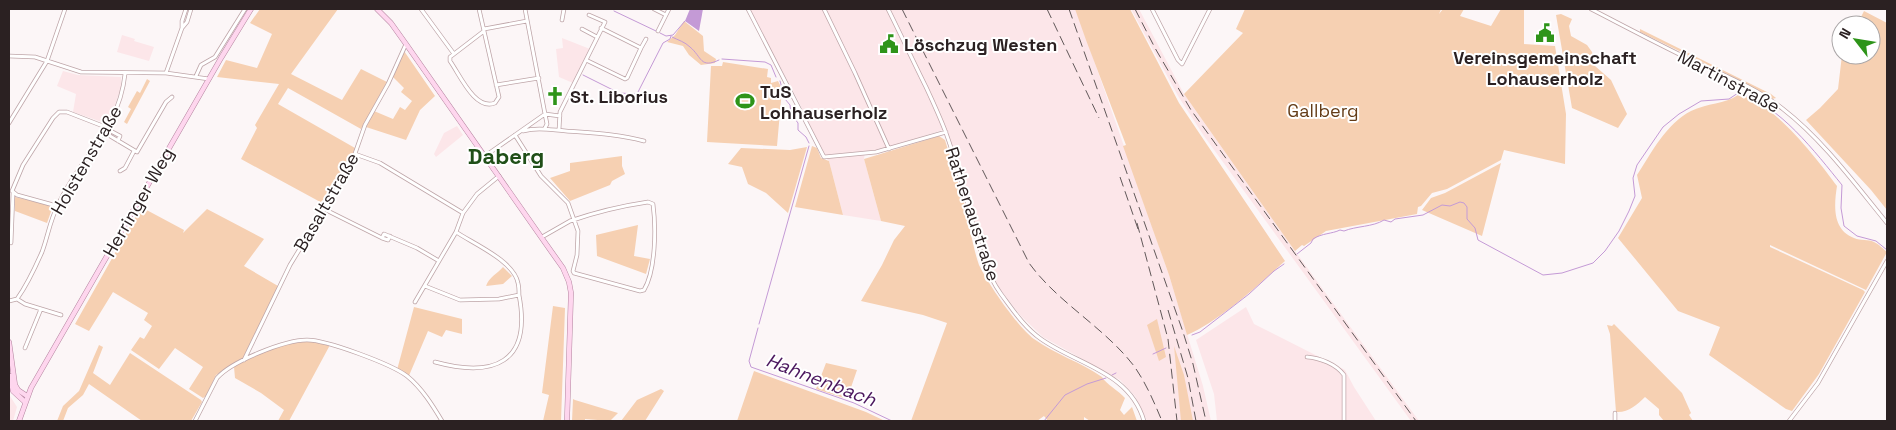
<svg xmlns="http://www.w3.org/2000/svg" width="1896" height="430" font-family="'Space Grotesk',sans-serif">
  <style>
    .built { fill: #fce6e9 }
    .green { fill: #f6d0b2 }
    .water { fill: #c49ad6 }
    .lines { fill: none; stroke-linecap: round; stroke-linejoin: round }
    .stream { stroke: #c49ad6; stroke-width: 1 }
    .minor-casing { stroke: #bea5a8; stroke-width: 4.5 }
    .major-casing { stroke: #b4849f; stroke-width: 5.5 }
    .minor { stroke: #fff; stroke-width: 3 }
    .major { stroke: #fed6ee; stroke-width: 4.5 }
    .rail { stroke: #615859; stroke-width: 1; stroke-dasharray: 10 5; stroke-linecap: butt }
    .labels { text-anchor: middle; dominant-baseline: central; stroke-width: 4; stroke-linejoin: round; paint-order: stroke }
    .poi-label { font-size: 18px; font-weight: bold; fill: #2b2122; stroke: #fff; text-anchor: start }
    .street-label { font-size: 18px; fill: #2b2122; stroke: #fff }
    .park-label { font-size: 18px; fill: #643c17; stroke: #fff }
    .water-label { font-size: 19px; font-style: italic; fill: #4b175e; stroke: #fff }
    .district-label { font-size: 22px; font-weight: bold; fill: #204f18; stroke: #fff }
  </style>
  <rect width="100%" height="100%" fill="#fcf6f7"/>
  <path class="built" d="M748,9H1076L1169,275L1203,386L1211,421H1147L1135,396L1120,380L1043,337L1021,316L999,288L987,260L946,129L883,149L865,152L864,159L881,221L843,215L829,161L824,156L799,102Z
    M1131,9H1139L1184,94L1295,251L1419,421H1411L1204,136L1178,96Z
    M122,35L135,39L134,41L154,47L149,61L117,52Z
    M562,38L590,49L573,83L559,77L556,49L563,48Z
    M63,71L78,75L121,77V88L109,121L105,123L73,112L76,94L57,86Z
    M457,126L463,135L436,157L434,154L444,133Z
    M1246,307L1254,324L1345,370L1354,387L1376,421H1217L1214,394L1196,340Z
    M9,386L10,396L17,407L13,421H9Z"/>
  <path class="green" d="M260,9H338L291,74L342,100L361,69L387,82L361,129L288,88L278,104L355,148L351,159H348L340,172L342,174L324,204L241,159L257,128L255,125L279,84L217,77L226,60L257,68L272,34L250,23Z
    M1075,9H1130L1179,103L1285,261C1257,286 1221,320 1187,335L1169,275L1123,146L1126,145L1086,40Z
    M1245,9H1441L1439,14L1443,9H1464L1460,16L1491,26L1501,9L1524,10V44L1555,46L1566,114L1565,164L1504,150L1501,160L1447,189L1432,193L1421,206L1418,207L1417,214L1326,231L1304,246L1302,245L1295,251L1184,94L1243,33L1236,29Z
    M1864,11L1887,23V210L1871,190L1806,120L1820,108L1838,89L1842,55H1871V25H1857Z
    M1561,14L1572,19L1569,26L1571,36L1587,45L1592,52L1595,66L1611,80L1627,114L1618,128L1572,108L1556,15Z
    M684,21L703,36L704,51L716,59L715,63L701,65L689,55L683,46L667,42L675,35Z
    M1640,29L1771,94L1776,98L1772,99L1741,81L1640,32Z
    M404,51L435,96L420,110L406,140L366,127L374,111L393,119L400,107L405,110L412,101L401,92L404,88L392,76Z
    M723,62L768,69L767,77L771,78V83L778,81L782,89L777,146L707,142L711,66H722Z
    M147,79L150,81L127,124L124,122L131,109L128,107L137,91L140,93Z
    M1738,95C1772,100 1817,159 1837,186C1834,205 1832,230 1854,238C1861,241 1868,239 1874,242C1879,244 1883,249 1887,252L1866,290L1770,245V247L1863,290L1865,292L1819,374L1792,411L1786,409L1709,355L1720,327L1678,311L1618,238L1642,198L1637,175C1652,152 1666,124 1691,111C1707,103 1725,104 1738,95Z
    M939,136L945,140L971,226L970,231C973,242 975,254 979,265C989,285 1017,326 1034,339C1056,355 1081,362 1102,377C1106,384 1119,391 1125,398L1120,410L1124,415L1132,407L1137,421H1090L1084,417V421H1071L1068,420L1065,421H1048L1044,416L1037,421H911L947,323L923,315L861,301L882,265L894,240L905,226L881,221L864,159Z
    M812,146L817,148L821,158L829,161L843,215L795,207Z
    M807,147L788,213L766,193L748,184L742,167L728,164L741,148L790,150Z
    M622,156V166L625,174L612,181L610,185L570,201L550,178L570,171V163Z
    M1501,163L1482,236L1422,210L1431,198L1445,193Z
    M15,197L53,206L47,223L15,211Z
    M141,207L184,230L183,233L207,209L264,239L244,266L278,286L243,358L216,375L206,396L203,398L189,389L203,367L175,348L159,369L131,350L140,337L144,339L152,326L144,320L148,313L113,292L89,331L75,324Z
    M638,225L634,256L650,259L646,274L597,256L596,235Z
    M503,267L512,276L503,284L486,286C489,277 497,274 503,267Z
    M553,306L565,308L561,421H543L549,395L542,393Z
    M414,307L462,319V334L446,330L442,337L428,331L408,378L397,370Z
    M1157,319L1166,357L1159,361L1147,325Z
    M1614,324L1682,393L1691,413L1689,415L1693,421H1664L1659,415V409L1645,397C1637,405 1628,413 1616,412L1610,334L1607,325L1612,326Z
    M304,340L330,345L289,421H278L284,410L261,393L235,378L234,367C255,353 279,346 304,340Z
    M99,345L103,347L93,373L110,385L130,353L201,400L202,402L191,421H142L89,384L83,395L68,408L63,421H57L63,406L79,391Z
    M1174,346L1184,375L1193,421H1181Z
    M826,363L857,370L847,399L816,389Z
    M754,371L866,412L885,421H737Z
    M661,389L664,391L645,421H621L637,400Z
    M573,399L575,400L618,413L610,421L585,419V421H572Z"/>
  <path class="water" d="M690,9H703L699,31L685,21Z"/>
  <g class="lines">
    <path class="stream" d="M614,11L656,31
      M660,33L666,36L673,35L685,21
      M672,37C678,40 685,42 690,47C702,57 700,69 719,60
      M722,59L765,62L771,65L776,77
      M583,75L619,93L637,94L663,43L670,39L671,36
      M780,81L785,99L790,105L791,114L798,123V130L806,137L809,143
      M1297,254L1311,243L1313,239C1322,233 1332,234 1340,230L1344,231C1356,226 1373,227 1384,220L1391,222L1395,219L1423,215L1442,205L1450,206L1460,202L1464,203L1467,207V219L1475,228L1478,240L1543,275L1562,273L1593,263L1605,251L1619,231L1629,211L1635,196L1633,178L1637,165L1663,127L1679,114L1701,101L1729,99L1738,93C1779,104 1816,153 1842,185L1841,208L1844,226L1857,236L1876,241L1887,250
      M759,324L809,146
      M758,328L749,361L751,367L854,403L892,421
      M1192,335L1200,332L1249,294L1274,271L1284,264
      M1153,354L1166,348
      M1112,375L1116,373
      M1044,421L1065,395L1087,384L1106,378"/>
    <g class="minor-casing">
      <path id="minor" d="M186,9L182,21V28L187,22L191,9
        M421,9L454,54
        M479,9L499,97L495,103C475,111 460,75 450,61V57L454,54L484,31
        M525,9L545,114L547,124L545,128
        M654,9L666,15
        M748,9L824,157L876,152L946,132
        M824,9L855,73L889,149
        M888,9C901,35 913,61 926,87C933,102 940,117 946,133C955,158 962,183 969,209C977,238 983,269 1001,294C1013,310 1024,327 1041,339C1078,365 1130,372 1144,421
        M1152,9L1178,60L1182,64L1210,9
        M1591,9C1624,26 1656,43 1689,59C1721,74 1755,87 1783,109C1823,140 1855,184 1887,223
        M562,20L564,9
        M484,29L527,21
        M582,29L597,37
        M658,31L669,9
        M641,48L646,39
        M9,56L35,57L81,72L166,73L209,79
        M586,60L625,79L627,78L641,48L601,28
        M166,73L182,28
        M196,76L201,65L215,57L245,9
        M496,85L539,78
        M9,123L47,61L65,9
        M107,129L120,136L118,141
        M559,130L560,112L605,22L589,15
        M523,131C538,127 551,130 566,131C592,133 618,134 644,141
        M105,133L137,152L166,102L172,97
        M515,135L541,176L568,203L578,231L577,255L573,271L574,273L640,291L644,290C656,270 656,227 653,204L648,202C621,206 596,212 570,221L542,237
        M355,154L380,163L463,213
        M485,156L545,114L560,116
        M120,171L125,168L134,151
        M57,206L17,195L12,191L23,165L53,118L59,112H67L108,128
        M324,209L382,238L384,234L417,248L439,261
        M382,238L388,240L390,236
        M11,243L13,193
        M425,286L460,300L499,299L519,295C519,292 519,287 518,283C514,261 474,244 456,232
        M17,299C27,285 35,268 42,252C48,236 50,220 58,205C80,156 119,131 125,74
        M9,301L17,299L25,304L61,315
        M415,302L456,232L463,213L477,194L499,176
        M25,348L41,309
        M1307,357C1320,358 1336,364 1344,375V421
        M244,360L290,265L351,165L365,125L388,84L406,44
        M435,362C494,378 532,363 519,295
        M1615,413V421
        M195,421L217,378C232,361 285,340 307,340C327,340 391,364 407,376C422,388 433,406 442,421
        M1789,421L1818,383L1887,261"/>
    </g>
    <g class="major-casing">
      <path id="major" d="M377,9L391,23L406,44L546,244L563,268L569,282L571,293L567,421
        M9,342L15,385L18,390L27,396
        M10,376L13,391L25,402
        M19,421L31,388L221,58L251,9"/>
    </g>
    <use href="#minor" class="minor"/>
    <use href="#major" class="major"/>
    <path class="rail" d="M902,9L1029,263C1058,303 1104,327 1134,366C1146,383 1154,402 1162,421
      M1047,9L1099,118
      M1069,9L1183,332L1193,364L1206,421
      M1135,9L1155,48L1191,110L1416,421
      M1120,177L1138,229
      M1137,223L1168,339L1177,421
      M1168,310L1188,378L1196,421"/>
  </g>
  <defs>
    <g id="civic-bare" transform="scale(1.5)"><path d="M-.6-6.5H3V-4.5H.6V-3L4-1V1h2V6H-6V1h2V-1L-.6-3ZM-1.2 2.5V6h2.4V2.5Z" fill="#2e9419" stroke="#fff" stroke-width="2.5" paint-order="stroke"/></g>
    <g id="church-bare" transform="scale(1.5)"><path d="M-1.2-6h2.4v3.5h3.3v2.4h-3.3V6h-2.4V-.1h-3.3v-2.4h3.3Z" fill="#2e9419" stroke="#fff" stroke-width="2.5" paint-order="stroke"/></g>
    <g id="stadium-bare" transform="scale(1.5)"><path d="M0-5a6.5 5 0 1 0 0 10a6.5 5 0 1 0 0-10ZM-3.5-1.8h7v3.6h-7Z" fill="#2e9419" stroke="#fff" stroke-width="2.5" paint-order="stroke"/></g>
  </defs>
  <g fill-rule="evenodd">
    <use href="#civic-bare" x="1545" y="33"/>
    <use href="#civic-bare" x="889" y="44"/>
    <use href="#church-bare" x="555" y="96"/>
    <use href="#stadium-bare" x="745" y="101"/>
  </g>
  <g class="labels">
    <g class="poi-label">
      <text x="904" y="44">Löschzug Westen</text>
      <text x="1545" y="57" text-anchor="middle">Vereinsgemeinschaft<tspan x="1545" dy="21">Lohauserholz</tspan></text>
      <text x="760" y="91">TuS<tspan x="760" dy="21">Lohhauserholz</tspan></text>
      <text x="570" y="96">St. Liborius</text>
    </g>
    <g class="street-label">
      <text transform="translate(1729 81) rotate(28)">Martinstraße</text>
      <text transform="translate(86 160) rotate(-60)">Holstenstraße</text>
      <text transform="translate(138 202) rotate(-60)">Herringer Weg</text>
      <text transform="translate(326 202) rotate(-60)">Basaltstraße</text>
      <text transform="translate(973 214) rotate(72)">Rathenaustraße</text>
    </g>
    <g class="park-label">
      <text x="1323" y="110">Gallberg</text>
    </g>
    <g class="water-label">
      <text transform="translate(821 380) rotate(21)">Hahnenbach</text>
    </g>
    <g class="district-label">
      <text x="506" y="156">Daberg</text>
    </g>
  </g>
  <rect width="1896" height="430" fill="none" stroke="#2b2122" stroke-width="20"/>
  <g transform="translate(1856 40) rotate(301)"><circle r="24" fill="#ffffff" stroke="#aaa6a7"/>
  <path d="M0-4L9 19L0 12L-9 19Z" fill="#2e9419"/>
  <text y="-8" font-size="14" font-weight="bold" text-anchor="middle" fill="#2b2122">N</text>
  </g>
</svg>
